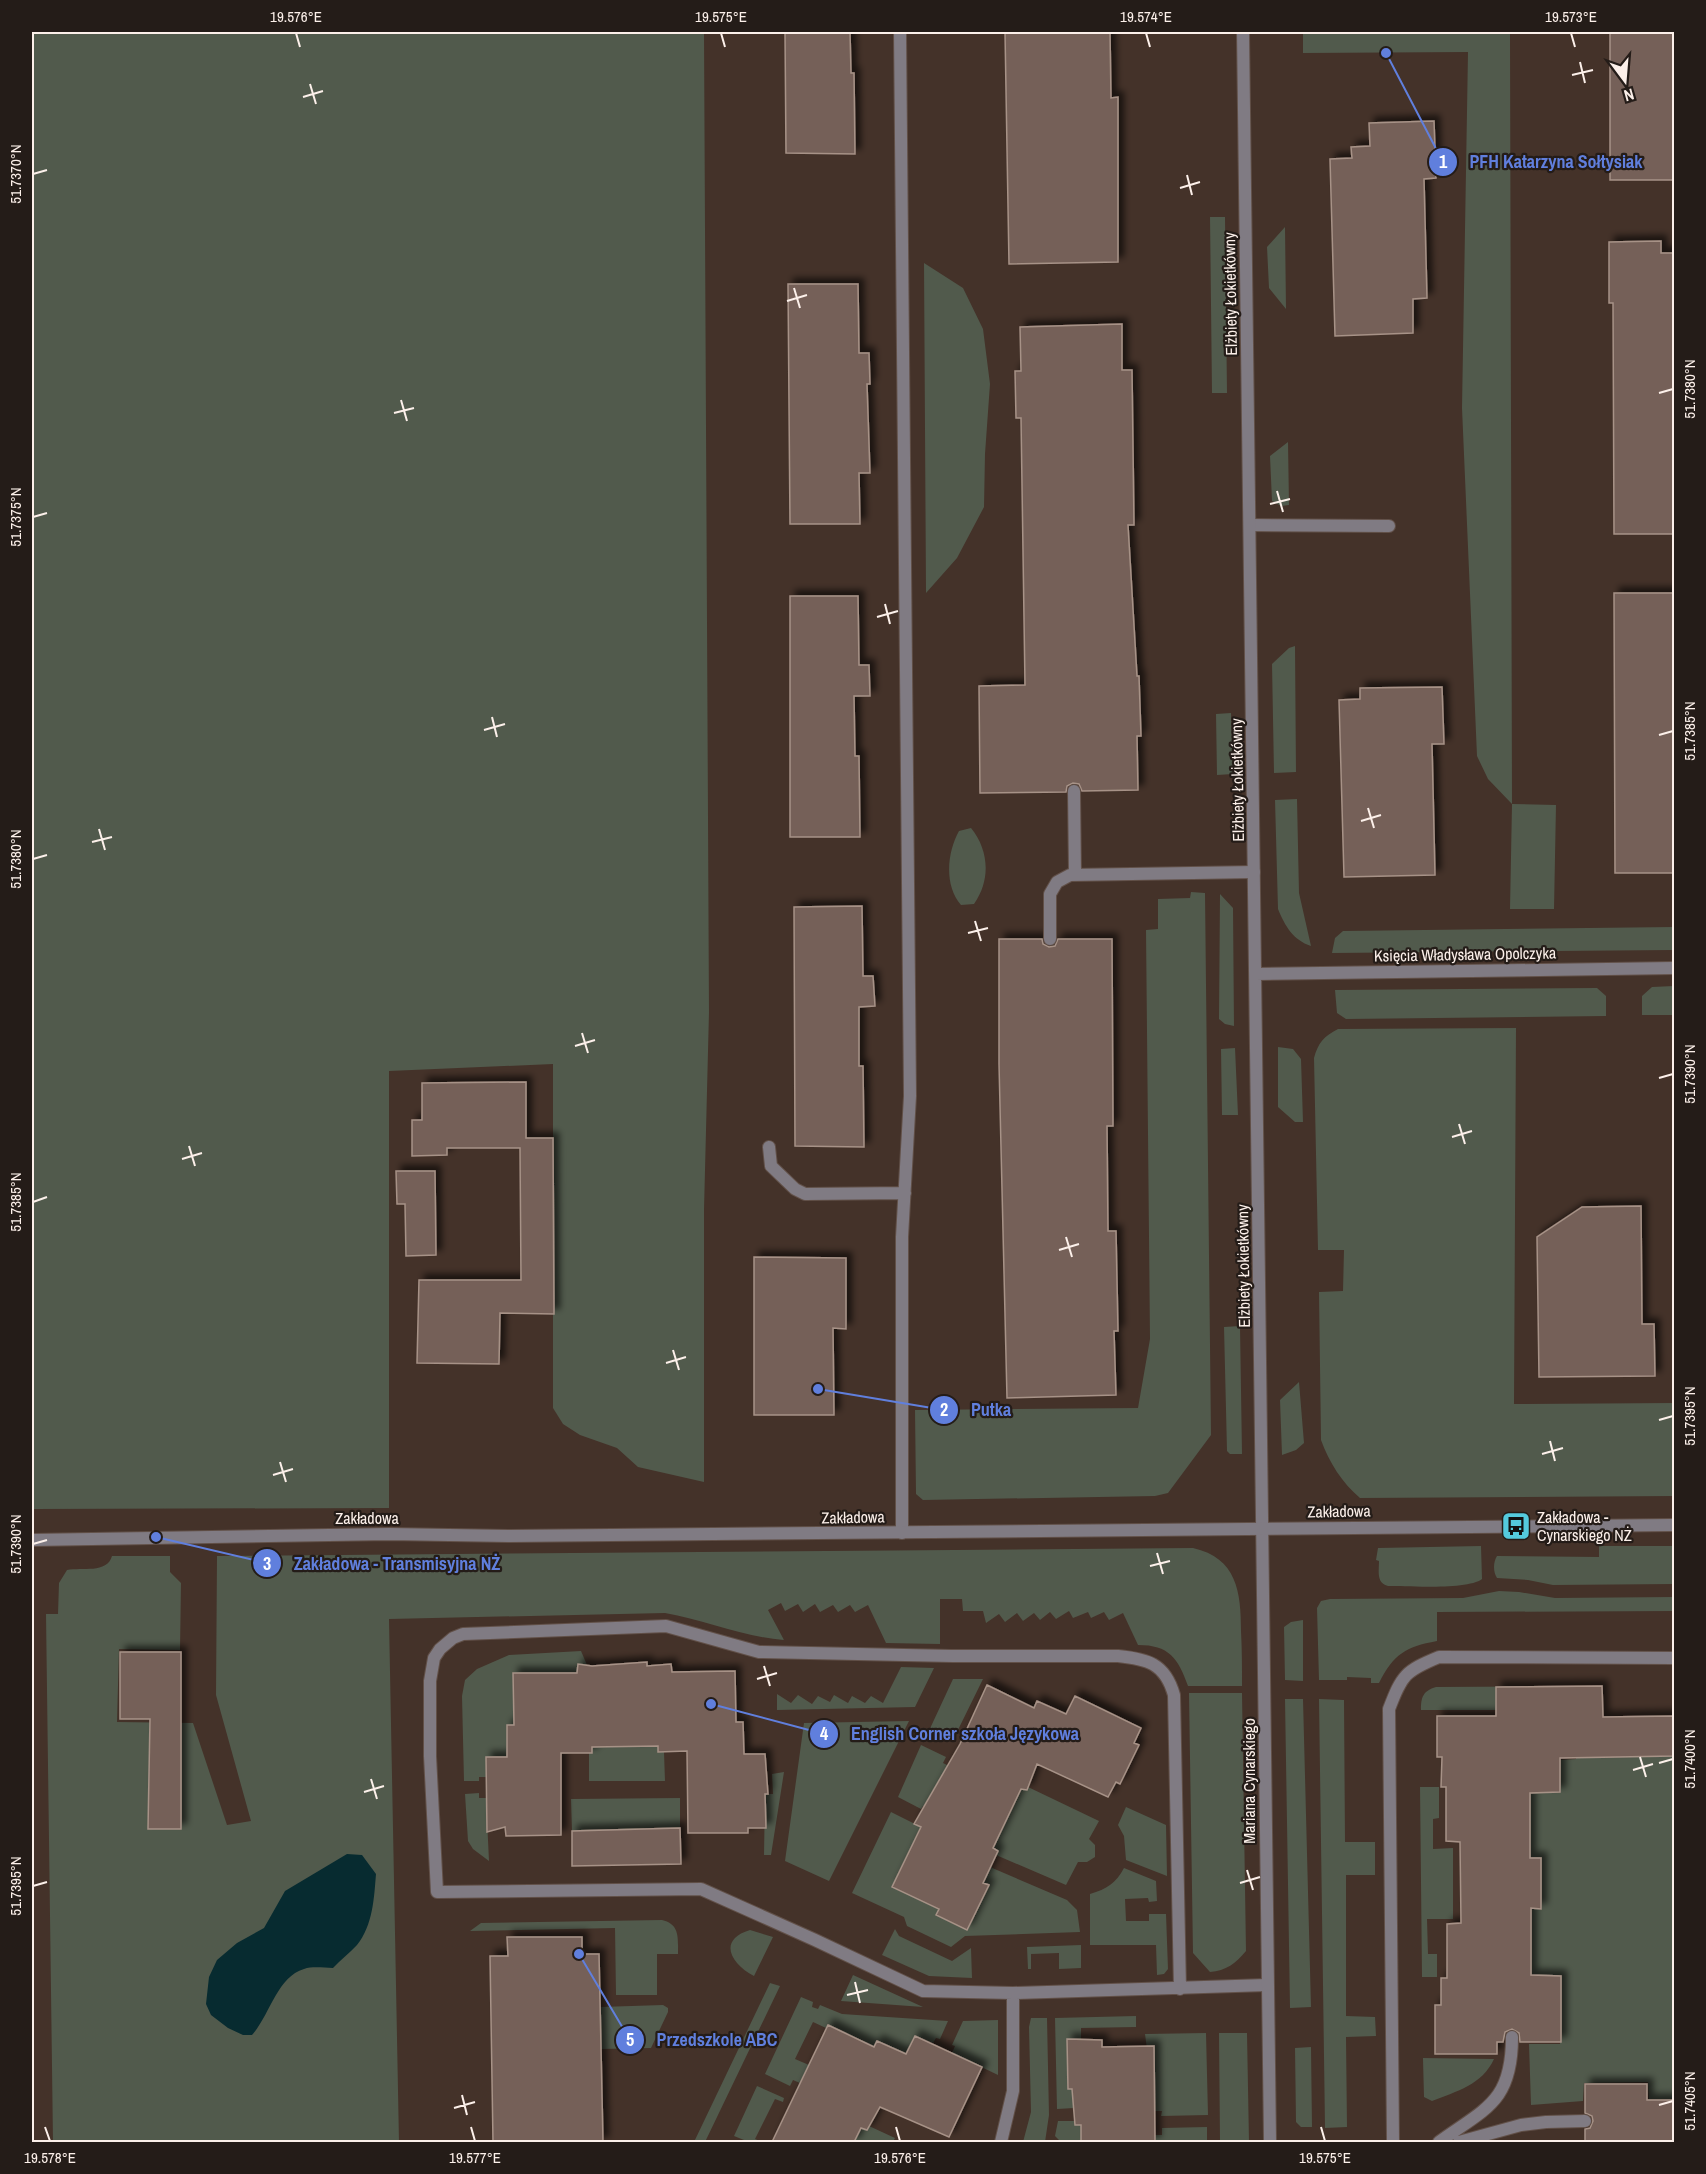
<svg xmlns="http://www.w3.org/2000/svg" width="1706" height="2174" font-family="'Archivo Narrow',sans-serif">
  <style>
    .green { fill: #515a4c }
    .water { fill: #072b30 }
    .building { fill: #756158; stroke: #a79287; stroke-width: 1.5; filter: url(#shadow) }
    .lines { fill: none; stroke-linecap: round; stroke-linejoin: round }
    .service-casing { stroke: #615048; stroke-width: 14 }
    .minor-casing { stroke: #615048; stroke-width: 14 }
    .tertiary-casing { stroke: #615048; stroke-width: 14 }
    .service { stroke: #807b83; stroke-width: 12 }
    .minor { stroke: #807b83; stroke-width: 12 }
    .tertiary { stroke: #807b83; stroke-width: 12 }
    .ticks { fill: none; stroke: #fcf0ea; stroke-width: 2 }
    .labels { text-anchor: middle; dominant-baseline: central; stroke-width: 4.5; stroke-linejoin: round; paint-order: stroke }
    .street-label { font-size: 16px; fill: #fcf0ea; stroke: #241c18 }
    .poi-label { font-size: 16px; fill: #fcf0ea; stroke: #241c18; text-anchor: start }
    .leader { fill: none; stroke: #607fdd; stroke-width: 2 }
    .callout-dot { fill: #607fdd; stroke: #241c18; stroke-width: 2 }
    .mark-label { font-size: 18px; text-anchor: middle; font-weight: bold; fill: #fff }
    .callout-label { font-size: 18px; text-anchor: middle; font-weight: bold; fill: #607fdd; stroke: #241c18; stroke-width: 4.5; stroke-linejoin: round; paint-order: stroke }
    .neatline { fill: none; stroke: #fcf0ea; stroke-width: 2 }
    .ticks-label { font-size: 15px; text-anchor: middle; fill: #fcf0ea }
  </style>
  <defs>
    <filter id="shadow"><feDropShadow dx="5.5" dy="-5.5" stdDeviation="3" flood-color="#0009"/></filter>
  </defs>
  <rect width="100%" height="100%" fill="#443229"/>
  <path class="green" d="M32,32H704L709,1012L704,1210V1482L638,1467L617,1448L580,1435L563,1424L553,1408V1064L389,1071V1508L32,1509Z
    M1303,32H1510L1512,804L1556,805L1554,909H1510L1512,804L1488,779L1477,756L1462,408L1468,52L1303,53Z
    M1210,217H1225L1227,393H1212Z
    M1285,227L1286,309L1269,288L1267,247Z
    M924,263L963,288L983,329L990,384L985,454L984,507L957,558L926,593Z
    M1288,442L1289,505L1281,506L1272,501L1270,456Z
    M1295,646L1296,772L1274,773L1272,664L1289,648Z
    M1231,713L1233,774L1217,775L1216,714Z
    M1297,799L1299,893L1311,946C1293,940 1285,926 1278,909L1275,800Z
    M971,828C989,850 991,880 974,904L961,905C944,885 947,853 959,831Z
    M1191,892L1205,893L1211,1435L1168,1493L1155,1496L923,1500L916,1494L915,1410L1138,1408L1150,1339L1146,930L1158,929V899L1190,898Z
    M1220,894L1233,908L1234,1026L1225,1024L1219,1019Z
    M1674,927V950L1332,953L1335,938L1343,931Z
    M1674,986V1015H1642V996L1652,987Z
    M1597,988L1606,996V1016L1346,1019L1337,1013L1335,990Z
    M1516,1028L1514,1404L1674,1403V1496L1360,1498C1342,1483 1329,1462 1321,1440L1319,1292L1343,1291L1344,1250H1318L1314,1058C1318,1043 1324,1036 1338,1029Z
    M1278,1047L1293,1049L1301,1059L1303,1122H1295L1278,1107Z
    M1235,1048L1238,1115H1222L1221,1049Z
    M1240,1326L1242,1454H1230L1227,1451L1224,1327Z
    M1299,1382L1304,1443L1296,1450L1282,1455L1280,1400Z
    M1481,1546L1482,1579C1468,1590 1408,1586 1388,1586C1376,1583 1379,1571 1379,1561L1376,1560L1378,1548Z
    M1599,1546H1674V1584L1553,1585L1528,1580L1497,1578C1493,1572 1493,1562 1497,1556L1599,1557Z
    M1193,1548C1237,1558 1241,1592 1241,1631C1242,1649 1242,1668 1242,1686H1188C1178,1658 1169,1645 1138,1645L1123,1613L1109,1620L1104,1612L1091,1618L1088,1612L1073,1618L1069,1611L1056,1619L1050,1612L1040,1620L1034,1613L1023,1621L1017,1613L1005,1622L999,1614L986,1623L983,1611H963L962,1599H940V1644L886,1643L868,1605L855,1612L850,1605L838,1612L833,1605L820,1612L815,1604L803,1612L798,1604L785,1611L781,1603L768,1610L784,1640C744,1637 705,1620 665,1613L389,1619L399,2142H53L46,1614H58L59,1583L67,1570C82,1567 107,1574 112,1556H170V1572L181,1583L180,1650L119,1649L117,1722L193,1723L227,1825L251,1821L216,1695L217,1556Z
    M1499,1591L1519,1592L1555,1598L1674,1597V1611L1437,1612V1641C1405,1647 1394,1654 1379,1683H1371V1678L1347,1677V1680H1319L1317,1608L1321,1601L1330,1599L1463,1598Z
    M1303,1620V1681L1285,1680L1284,1627L1291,1622Z
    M581,1651L587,1665L578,1666L577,1673L514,1674V1725H507V1757H486V1777H479V1781H464L462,1696L465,1680L477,1669L509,1655Z
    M901,1667L934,1668L915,1707L777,1710V1694L791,1703L798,1695L812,1704L818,1696L830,1702L834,1695L848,1703L852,1696L865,1703L871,1696L883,1703Z
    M953,1679H983L955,1736L927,1735Z
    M1602,1686L1603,1717L1674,1716V2099H1649L1648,2082L1584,2083L1583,2101L1531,2105L1529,2044H1560L1561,1976L1531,1975V1908H1541V1859L1530,1858V1793L1560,1792V1760L1576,1759V1724L1496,1710H1421C1421,1697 1423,1691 1436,1687Z
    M1189,1693H1242L1246,1951C1236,1963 1226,1971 1210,1972L1193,1953Z
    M1285,1699H1303L1311,2007L1290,2008Z
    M1319,1699L1344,1700L1345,1842H1375V1875H1346V2016L1375,2017L1376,2036L1346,2037L1347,2127L1325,2128Z
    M909,1721L829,1881L785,1861L804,1723Z
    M921,1745L946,1757L943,1763L949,1766L929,1809L923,1806L921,1809L898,1797Z
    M658,1746L659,1752H664L665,1781H589V1753H592V1747Z
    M784,1772L771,1855H764L765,1794H773L772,1774Z
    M1028,1787L1099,1821L1089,1839L1095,1845V1857L1087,1862H1078L1066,1885L996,1855L998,1851L993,1848L1021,1789L1027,1790Z
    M1420,1787H1439V1818L1433,1819V1849L1453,1848V1919H1427L1428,1954H1437V1977H1422Z
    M479,1793V1798H486L489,1861L473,1849L468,1841L465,1794Z
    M680,1798V1828L572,1831L571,1799Z
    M1126,1807L1166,1825L1167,1876L1126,1860L1124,1836L1118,1825Z
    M891,1812L921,1827L892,1887L939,1909L936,1915L967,1930L988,1885L979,1881L990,1867L1067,1900L1077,1910L1080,1932L965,1936L951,1947L907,1926L904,1917L852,1893Z
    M1124,1868L1156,1881L1157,1901L1149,1902L1148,1898L1125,1899L1126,1921H1149V1914H1166L1168,1969L1164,1974L1157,1975L1156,1945H1090V1894C1107,1889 1116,1883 1124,1868Z
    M662,1920C680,1924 678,1938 678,1954H657V1995H616L615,1928L470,1931L481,1923Z
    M895,1929L899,1936L952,1961L971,1948L972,1978L929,1976L882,1955Z
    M750,1930L773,1937L754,1976C731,1964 717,1940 750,1930Z
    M1081,1945V1968L1059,1969V1953L1031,1954V1969H1028L1027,1947Z
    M853,1975L923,2007L841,2001Z
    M770,1983L780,1986L705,2142H694Z
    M801,1997L813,2002L812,2007L818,2009L820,2005L842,2014L948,2021L940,2039L936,2038L933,2043L915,2036L906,2054L878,2041L874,2047L828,2025L826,2028L813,2022L795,2059L809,2065L800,2083L793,2080L790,2086L765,2074Z
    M663,2005L668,2008V2012L651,2048L601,2049L600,2007Z
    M1136,2016V2027L1081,2028V2040H1067L1068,2089H1079L1074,2108L1057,2109L1055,2018Z
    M1031,2018H1047L1049,2115L1045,2142H1023L1031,2112L1029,2027Z
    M998,2020V2075L952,2053L955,2046L952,2045L963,2021Z
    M1206,2033L1208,2115L1161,2116L1162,2111H1155L1145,2034Z
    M1219,2033H1247L1249,2142H1220Z
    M1311,2047L1312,2127H1301L1296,2122L1295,2048Z
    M1423,2059V2058L1494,2059C1482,2085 1457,2091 1432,2101L1424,2097Z
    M757,2086L784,2098L783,2102L775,2099L755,2139L762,2142H749L734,2136Z
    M1058,2121H1075V2125H1081V2142H1061L1055,2136Z
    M869,2126L895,2138L893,2142H854L861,2128L867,2130Z
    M1207,2127V2142H1155V2135H1162V2128Z"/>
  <path class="water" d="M347,1854L362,1855L376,1874C374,1898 373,1925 357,1945C350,1953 340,1960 333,1968C324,1968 313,1966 304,1969C277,1977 270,2015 252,2035H243L228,2028L211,2015L206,2004L209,1977L217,1960L237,1943L264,1928L285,1891Z"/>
  <path class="building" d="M785,32H850L851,73H854L855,154L786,153Z
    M1005,32H1110L1111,98L1118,97V262L1009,264Z
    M1610,32H1674V180H1610Z
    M1434,121L1436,178L1424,179L1427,298L1413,299V333L1335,336L1330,159L1352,158L1351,147L1370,146L1369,123Z
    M1661,241V253H1674V534H1614L1613,303H1609V242Z
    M788,284H858L859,353H869L870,384H867L870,473H859L860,524H790Z
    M1122,324V370H1132L1134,525H1128L1137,676H1139L1141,736H1137L1138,790L1082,791L1079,784L1073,783L1067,786L1066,792L980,793L979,686L1025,685L1021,418H1016L1015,371H1021L1020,327Z
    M1614,593H1674V873H1615Z
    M790,596H858L859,665H869L870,696H854L855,756H859L860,837H790Z
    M1442,687L1444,744H1432L1435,875L1344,877L1339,700L1360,699V688Z
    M862,906L863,976H873L875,1006L859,1007V1066H863L864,1147L795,1146L794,907Z
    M999,939H1042L1043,944L1049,947L1055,946L1058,939H1112L1113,1126H1107L1108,1231H1116L1118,1331H1114L1116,1395L1007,1398L999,1064Z
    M526,1082V1138H553L554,1314L500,1313L499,1364L417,1363L419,1280H521L520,1148H447V1155L412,1156V1120H422V1083Z
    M396,1171H435L436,1255L406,1256L405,1204H397Z
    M1641,1206L1642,1324H1654L1655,1376L1539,1377L1537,1237L1582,1207Z
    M754,1257L846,1258V1329L833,1328L834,1415H754Z
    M120,1652H181V1829H148L150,1719H120Z
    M647,1662V1666L671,1664L672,1672L735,1671L736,1722H743L744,1754H765L768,1794H765L766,1828H748V1833H688L687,1751L658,1752V1746L592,1747V1753H561V1835L506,1836L505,1827L487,1832L486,1757H507V1725H514L513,1673H577L578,1664L592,1666Z
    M987,1685L1034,1708L1037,1701L1066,1714L1075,1696L1141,1728L1134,1743L1139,1745L1120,1784L1116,1782L1108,1797L1037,1764L1027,1790L1021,1789L993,1848L998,1851L983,1883L989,1885L967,1930L936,1915L939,1909L892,1887L921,1827L914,1824L960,1744Z
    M1602,1686L1603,1717L1674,1716V1756L1560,1758V1792L1530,1793V1858H1541V1909L1531,1908V1975L1561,1976V2042H1520L1519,2033L1512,2029L1505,2032L1503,2042H1497V2054H1435V2005H1441V1978H1447V1924L1461,1923L1460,1842L1446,1841V1787H1441L1442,1757H1437V1716H1496V1687Z
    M680,1828L681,1864L572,1866V1831Z
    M507,1937H582V1954H599L603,2142H493L490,1956H508Z
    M828,2025L874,2047L877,2041L906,2054L915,2036L982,2067L949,2137L880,2107L867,2130L861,2128L854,2142H772Z
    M1067,2039L1102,2040V2047L1154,2046L1155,2142H1081V2125H1075L1072,2089H1068Z
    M1585,2084H1647V2100H1674V2142H1585V2129L1590,2128L1593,2121L1592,2116L1585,2113Z"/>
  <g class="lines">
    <g class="service-casing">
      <path id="service" d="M900,32L910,1096L902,1237V1533
        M1250,525L1389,526
        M1074,791L1075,875
        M1050,939V894L1057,882L1070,875L1254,872
        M769,1147L771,1166L795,1189L805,1194L905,1193
        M1180,1989L1174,1695C1165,1663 1147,1659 1118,1656H952L759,1652L666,1626L463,1634L453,1638L440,1649L434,1658L430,1681V1756L437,1892L701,1889L815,1940L923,1991L1013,1993L1267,1985
        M1001,2142L1013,2091V1993
        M1393,2142L1389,1709C1402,1675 1405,1671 1439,1657L1674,1658
        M1439,2142C1486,2108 1512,2102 1512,2037
        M1459,2142L1521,2125L1546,2122L1585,2121"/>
    </g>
    <g class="minor-casing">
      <path id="minor" d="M1243,32L1270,2142
        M1256,974L1674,968"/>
    </g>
    <g class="tertiary-casing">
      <path id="tertiary" d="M32,1540L389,1534L509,1536L1674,1525"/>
    </g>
    <use href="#service" class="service"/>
    <use href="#minor" class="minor"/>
    <use href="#tertiary" class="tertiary"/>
  </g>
  <path class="ticks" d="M296,33L300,47M721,33L725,47M1146,33L1150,47M1571,33L1575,47M1580,62L1585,83M1572,75L1593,70M310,84L316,104M303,97L323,91M33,174L47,170M1187,175L1192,195M1180,188L1200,182M794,288L800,308M787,301L807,295M1659,393L1673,389M401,400L407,421M394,413L414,408M1277,491L1283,512M1270,504L1290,499M33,517L47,513M885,604L890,624M877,617L898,611M492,717L497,737M484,730L505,724M1659,735L1673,731M1368,808L1374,828M1361,821L1381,815M99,829L105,850M92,842L112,837M33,859L47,855M975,921L981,941M968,933L988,928M582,1033L588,1053M575,1046L595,1040M1659,1078L1673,1074M1459,1124L1465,1144M1452,1137L1472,1131M189,1146L195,1166M182,1159L202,1153M33,1202L47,1197M1066,1237L1072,1257M1059,1250L1079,1244M673,1350L679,1370M666,1363L686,1357M1659,1420L1673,1416M1550,1441L1555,1461M1542,1454L1563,1448M280,1462L286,1482M273,1475L293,1469M33,1544L47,1540M1157,1553L1163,1574M1150,1566L1170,1561M764,1666L770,1686M757,1679L777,1673M1640,1757L1646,1777M1659,1763L1673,1759M1633,1770L1653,1764M371,1779L377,1799M364,1792L384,1786M1247,1870L1253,1890M1240,1883L1260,1877M33,1886L47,1882M855,1982L860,2003M847,1995L868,1990M462,2095L467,2115M1659,2105L1673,2101M454,2108L475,2102M45,2127L50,2141M471,2127L475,2141M896,2127L900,2141M1321,2127L1325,2141"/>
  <defs>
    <g id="bus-square" transform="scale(1.5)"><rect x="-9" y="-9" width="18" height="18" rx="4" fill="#54cadd" stroke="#241c18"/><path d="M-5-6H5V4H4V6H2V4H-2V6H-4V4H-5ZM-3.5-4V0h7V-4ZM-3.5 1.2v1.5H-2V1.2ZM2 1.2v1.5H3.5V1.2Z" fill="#111"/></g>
  </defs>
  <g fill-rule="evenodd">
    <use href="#bus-square" x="1516" y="1526"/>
  </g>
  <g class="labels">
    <g class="street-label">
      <text transform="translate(1230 294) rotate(-91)">Elżbiety Łokietkówny</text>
      <text transform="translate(1237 780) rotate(-91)">Elżbiety Łokietkówny</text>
      <text transform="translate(1465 954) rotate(-1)">Księcia Władysława Opolczyka</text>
      <text transform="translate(1243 1266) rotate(-91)">Elżbiety Łokietkówny</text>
      <text transform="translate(1339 1511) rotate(-1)">Zakładowa</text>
      <text transform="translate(853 1517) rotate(-1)">Zakładowa</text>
      <text x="367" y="1518">Zakładowa</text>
      <text transform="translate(1249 1781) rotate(-90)">Mariana Cynarskiego</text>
    </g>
    <g class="poi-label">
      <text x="1537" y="1517">Zakładowa -<tspan x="1537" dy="18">Cynarskiego NŻ</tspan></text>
    </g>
  </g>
  <path class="leader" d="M1386 53L1443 162M818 1389L944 1410M156 1537L267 1563M711 1704L824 1734M579 1954L630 2040"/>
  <g class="callout-dot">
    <circle cx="1386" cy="53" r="6"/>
    <circle cx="818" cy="1389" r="6"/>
    <circle cx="156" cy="1537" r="6"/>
    <circle cx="711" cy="1704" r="6"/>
    <circle cx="579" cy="1954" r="6"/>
    <circle cx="1443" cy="162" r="15"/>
    <circle cx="944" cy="1410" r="15"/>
    <circle cx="267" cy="1563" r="15"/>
    <circle cx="824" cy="1734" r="15"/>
    <circle cx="630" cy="2040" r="15"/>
  </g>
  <g class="mark-label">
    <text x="1443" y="168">1</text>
    <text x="944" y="1416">2</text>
    <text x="267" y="1570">3</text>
    <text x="824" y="1740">4</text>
    <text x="630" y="2046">5</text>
  </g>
  <g class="callout-label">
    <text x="1556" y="168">PFH Katarzyna Sołtysiak</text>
    <text x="991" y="1416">Putka</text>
    <text x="397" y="1570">Zakładowa - Transmisyjna NŻ</text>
    <text x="965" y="1740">English Corner szkoła Językowa</text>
    <text x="717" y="2046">Przedszkole ABC</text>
  </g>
  <rect width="1706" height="2174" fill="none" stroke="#241c18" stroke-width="66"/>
  <g transform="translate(1625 81) rotate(164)" stroke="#241c18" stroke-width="4.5" paint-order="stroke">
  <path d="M0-4.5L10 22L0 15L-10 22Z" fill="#fcf0ea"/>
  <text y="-9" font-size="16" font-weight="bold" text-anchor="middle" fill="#fcf0ea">N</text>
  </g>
  <rect x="33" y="33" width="1640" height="2108" class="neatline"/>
  <g class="ticks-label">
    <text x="296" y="22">19.576°E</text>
    <text x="721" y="22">19.575°E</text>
    <text x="1146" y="22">19.574°E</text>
    <text x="1571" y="22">19.573°E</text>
    <text transform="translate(16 174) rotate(-90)" y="5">51.7370°N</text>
    <text transform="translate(1690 389) rotate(-90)" y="5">51.7380°N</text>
    <text transform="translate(16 517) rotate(-90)" y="5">51.7375°N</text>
    <text transform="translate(1690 731) rotate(-90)" y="5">51.7385°N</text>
    <text transform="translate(16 859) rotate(-90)" y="5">51.7380°N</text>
    <text transform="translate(1690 1074) rotate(-90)" y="5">51.7390°N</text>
    <text transform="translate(16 1202) rotate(-90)" y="5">51.7385°N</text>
    <text transform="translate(1690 1416) rotate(-90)" y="5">51.7395°N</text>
    <text transform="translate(16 1544) rotate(-90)" y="5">51.7390°N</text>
    <text transform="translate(1690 1759) rotate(-90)" y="5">51.7400°N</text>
    <text transform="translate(16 1886) rotate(-90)" y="5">51.7395°N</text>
    <text transform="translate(1690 2101) rotate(-90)" y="5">51.7405°N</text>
    <text x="50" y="2163">19.578°E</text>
    <text x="475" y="2163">19.577°E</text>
    <text x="900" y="2163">19.576°E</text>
    <text x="1325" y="2163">19.575°E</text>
  </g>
</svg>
